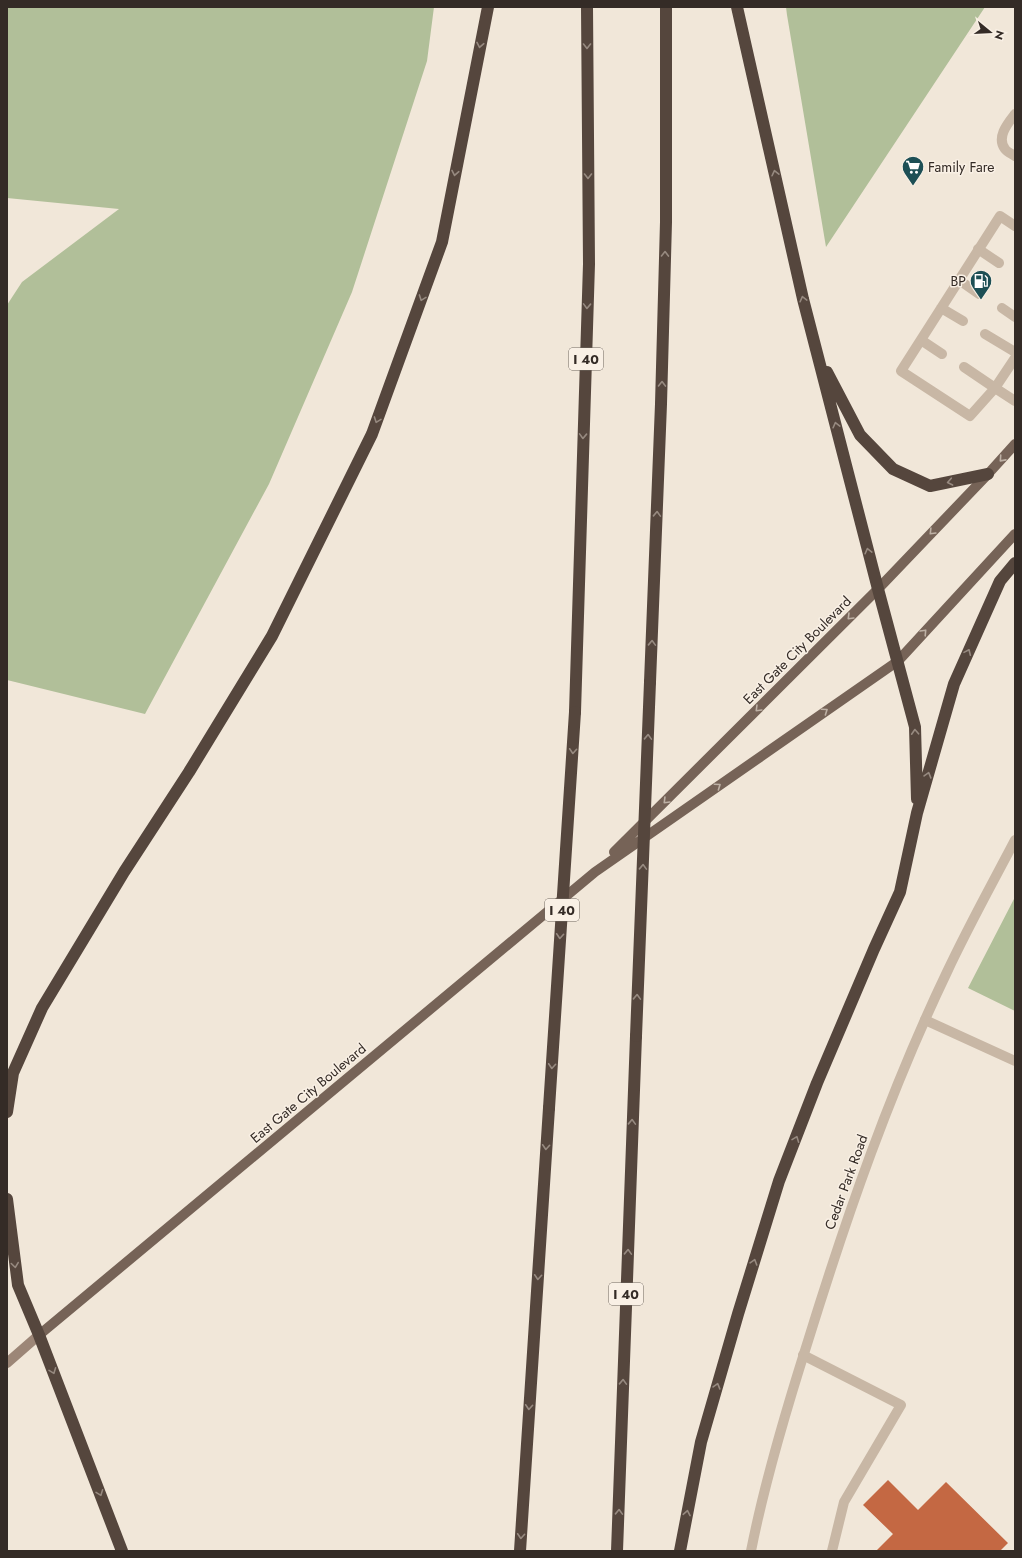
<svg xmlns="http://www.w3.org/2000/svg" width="1022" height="1558" font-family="Jost,sans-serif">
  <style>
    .green { fill: #b1bf99 }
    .building { fill: #c46843 }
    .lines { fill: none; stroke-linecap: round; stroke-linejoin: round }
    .lane { stroke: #c8b7a5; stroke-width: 10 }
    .street { stroke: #c8b7a5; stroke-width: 10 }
    .secondary { stroke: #9c8677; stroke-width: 10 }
    .primary { stroke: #766357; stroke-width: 10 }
    .highway { stroke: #55463d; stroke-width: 12 }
    .highway-bridge { stroke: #55463d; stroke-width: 12 }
    .oneway { stroke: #978a80 }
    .oneway2 { stroke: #beb1a5 }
    .labels { text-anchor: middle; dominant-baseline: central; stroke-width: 3; stroke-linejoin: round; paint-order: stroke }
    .shield { fill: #f9f0e5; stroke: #6f665f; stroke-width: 1 }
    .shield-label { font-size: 13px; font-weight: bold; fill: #342b26 }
    .poi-label { font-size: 14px; fill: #342b26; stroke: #f9f0e5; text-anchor: start }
    .street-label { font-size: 14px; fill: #342b26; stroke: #f9f0e5 }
  </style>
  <rect width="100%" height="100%" fill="#f1e7d9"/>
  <path class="green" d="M7,7H434L427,61L352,292L269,484L145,714L7,680V305L22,282L119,209L7,198Z
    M786,7H985L826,247L787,15Z
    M1015,897V1011L968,988Z"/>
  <path class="building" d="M888,1480L918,1510L946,1482L1008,1543L1000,1551H876L893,1534L863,1505Z"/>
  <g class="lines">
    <path class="lane" d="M1015,114C1008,123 996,137 1005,149C1007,152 1012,154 1015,156
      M1015,226L1000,216L901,371L970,416L995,388L1015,401
      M978,249L999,263
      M959,280L979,294
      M941,308L963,321
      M1002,308L1015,317
      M985,334L1015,352
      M921,340L942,354
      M964,367L995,388L1015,358
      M925,1020L1015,1061
      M803,1355L901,1405L844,1502L832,1551"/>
    <path class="street" d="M751,1551C765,1480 786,1410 808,1341C847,1215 890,1091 947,972C968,927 992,884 1015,840"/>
    <path class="secondary" d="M7,1363L39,1335"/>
    <path class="primary" d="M614,852L878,589L988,474L1015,444
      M39,1335L595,872L898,661L1015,534"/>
    <path class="highway" d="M737,7L803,299L878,589L915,727L917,799
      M827,372L860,435L893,469L930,486L988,474
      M650,682L661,404L666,222V7
      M575,712L589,264L587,7
      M7,1112L13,1073L42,1008L124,872L189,772L272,636L372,434L442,242L488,7
      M7,1199L18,1285L39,1335L122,1551
      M520,1551L549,1108
      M617,1551L636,1036
      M680,1551L701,1442L738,1314L779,1181L817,1083L874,949L900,892L917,813L954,684L1000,581L1015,563"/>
    <path class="highway-bridge" d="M636,1036L650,682
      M549,1108L575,712"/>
  </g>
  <defs><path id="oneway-chevron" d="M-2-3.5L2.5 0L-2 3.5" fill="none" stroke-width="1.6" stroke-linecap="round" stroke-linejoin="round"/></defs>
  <g class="oneway">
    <use href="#oneway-chevron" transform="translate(480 45) rotate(101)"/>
    <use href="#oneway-chevron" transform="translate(587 46) rotate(90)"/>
    <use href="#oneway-chevron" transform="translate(455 173) rotate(101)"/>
    <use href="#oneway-chevron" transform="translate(775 173) rotate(-103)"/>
    <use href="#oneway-chevron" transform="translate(588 176) rotate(90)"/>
    <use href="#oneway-chevron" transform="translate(665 254) rotate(-89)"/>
    <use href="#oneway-chevron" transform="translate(422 298) rotate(110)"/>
    <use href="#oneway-chevron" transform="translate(803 299) rotate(-104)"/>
    <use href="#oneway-chevron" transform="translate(587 306) rotate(92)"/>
    <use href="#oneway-chevron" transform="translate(662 384) rotate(-89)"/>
    <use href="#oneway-chevron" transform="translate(377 420) rotate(110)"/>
    <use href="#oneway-chevron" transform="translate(836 425) rotate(-104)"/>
    <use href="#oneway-chevron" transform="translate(583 436) rotate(92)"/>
    <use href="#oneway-chevron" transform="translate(950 482) rotate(169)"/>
    <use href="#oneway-chevron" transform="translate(657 514) rotate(-88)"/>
    <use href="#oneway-chevron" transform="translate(868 551) rotate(-104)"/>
    <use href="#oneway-chevron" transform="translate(652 643) rotate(-88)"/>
    <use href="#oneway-chevron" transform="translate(968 652) rotate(-66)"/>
    <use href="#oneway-chevron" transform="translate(915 732) rotate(-93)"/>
    <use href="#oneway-chevron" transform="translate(648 737) rotate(-88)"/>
    <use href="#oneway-chevron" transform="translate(573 751) rotate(94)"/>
    <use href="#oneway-chevron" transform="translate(928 775) rotate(-74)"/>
    <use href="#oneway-chevron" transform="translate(643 867) rotate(-88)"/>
    <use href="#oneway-chevron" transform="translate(560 936) rotate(94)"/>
    <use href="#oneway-chevron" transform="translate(637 997) rotate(-88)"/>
    <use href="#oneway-chevron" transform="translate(552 1066) rotate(94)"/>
    <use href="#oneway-chevron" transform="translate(632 1122) rotate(-88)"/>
    <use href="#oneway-chevron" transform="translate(796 1139) rotate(-69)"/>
    <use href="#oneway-chevron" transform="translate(546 1147) rotate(94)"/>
    <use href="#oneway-chevron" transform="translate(628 1252) rotate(-88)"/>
    <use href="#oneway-chevron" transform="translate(754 1262) rotate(-73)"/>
    <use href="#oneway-chevron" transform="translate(15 1265) rotate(82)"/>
    <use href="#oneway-chevron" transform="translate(538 1277) rotate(94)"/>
    <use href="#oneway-chevron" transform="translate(53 1371) rotate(69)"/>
    <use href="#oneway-chevron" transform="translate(623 1382) rotate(-88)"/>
    <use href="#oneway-chevron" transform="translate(717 1386) rotate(-74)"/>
    <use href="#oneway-chevron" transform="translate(529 1407) rotate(94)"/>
    <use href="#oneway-chevron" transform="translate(100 1493) rotate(69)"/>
    <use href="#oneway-chevron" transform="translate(619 1512) rotate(-88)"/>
    <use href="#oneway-chevron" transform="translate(687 1513) rotate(-79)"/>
    <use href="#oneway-chevron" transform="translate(521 1536) rotate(94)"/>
  </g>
  <g class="oneway2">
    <use href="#oneway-chevron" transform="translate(1002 459) rotate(132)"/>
    <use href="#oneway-chevron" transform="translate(932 532) rotate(134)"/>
    <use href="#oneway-chevron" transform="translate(850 617) rotate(135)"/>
    <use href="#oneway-chevron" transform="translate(924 632) rotate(-47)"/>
    <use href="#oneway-chevron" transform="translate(758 709) rotate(135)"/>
    <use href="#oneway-chevron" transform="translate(825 711) rotate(-35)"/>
    <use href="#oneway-chevron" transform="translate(718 786) rotate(-35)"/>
    <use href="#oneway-chevron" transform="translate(666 801) rotate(135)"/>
  </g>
  <defs>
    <g id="supermarket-pin" transform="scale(1.15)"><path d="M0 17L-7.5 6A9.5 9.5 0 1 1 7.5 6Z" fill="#1d4f55" stroke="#f9f0e5"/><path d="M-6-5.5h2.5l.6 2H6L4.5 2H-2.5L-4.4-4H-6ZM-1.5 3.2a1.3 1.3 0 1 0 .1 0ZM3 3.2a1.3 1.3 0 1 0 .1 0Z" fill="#fff"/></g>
    <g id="fuel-pin" transform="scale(1.15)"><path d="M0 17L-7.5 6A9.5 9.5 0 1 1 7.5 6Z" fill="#1d4f55" stroke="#f9f0e5"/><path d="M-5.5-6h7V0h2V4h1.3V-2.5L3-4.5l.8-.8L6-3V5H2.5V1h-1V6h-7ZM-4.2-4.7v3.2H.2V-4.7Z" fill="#fff"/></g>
  </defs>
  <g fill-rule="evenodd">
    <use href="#supermarket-pin" x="913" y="167"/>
    <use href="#fuel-pin" x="981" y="281"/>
  </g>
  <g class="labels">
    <g class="shield">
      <rect x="569" y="348" width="34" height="22" rx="3"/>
      <rect x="545" y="899" width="34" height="22" rx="3"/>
      <rect x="609" y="1283" width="34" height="22" rx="3"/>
    </g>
    <g class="shield-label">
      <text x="586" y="359">I 40</text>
      <text x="562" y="910">I 40</text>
      <text x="626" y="1294">I 40</text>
    </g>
    <g class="poi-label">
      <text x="928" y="167">Family Fare</text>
      <text x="966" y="281" text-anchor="end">BP</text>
    </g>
    <g class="street-label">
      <text transform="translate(797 650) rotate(-45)">East Gate City Boulevard</text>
      <text transform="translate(308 1093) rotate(-40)">East Gate City Boulevard</text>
      <text transform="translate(846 1182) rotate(-70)">Cedar Park Road</text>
    </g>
  </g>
  <rect width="1022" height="1558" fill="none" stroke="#342b26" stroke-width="16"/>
  <g transform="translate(990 32) rotate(108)" stroke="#f9f0e5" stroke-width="3" paint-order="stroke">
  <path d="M0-3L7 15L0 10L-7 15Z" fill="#342b26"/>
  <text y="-6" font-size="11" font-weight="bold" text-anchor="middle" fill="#342b26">N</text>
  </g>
</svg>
